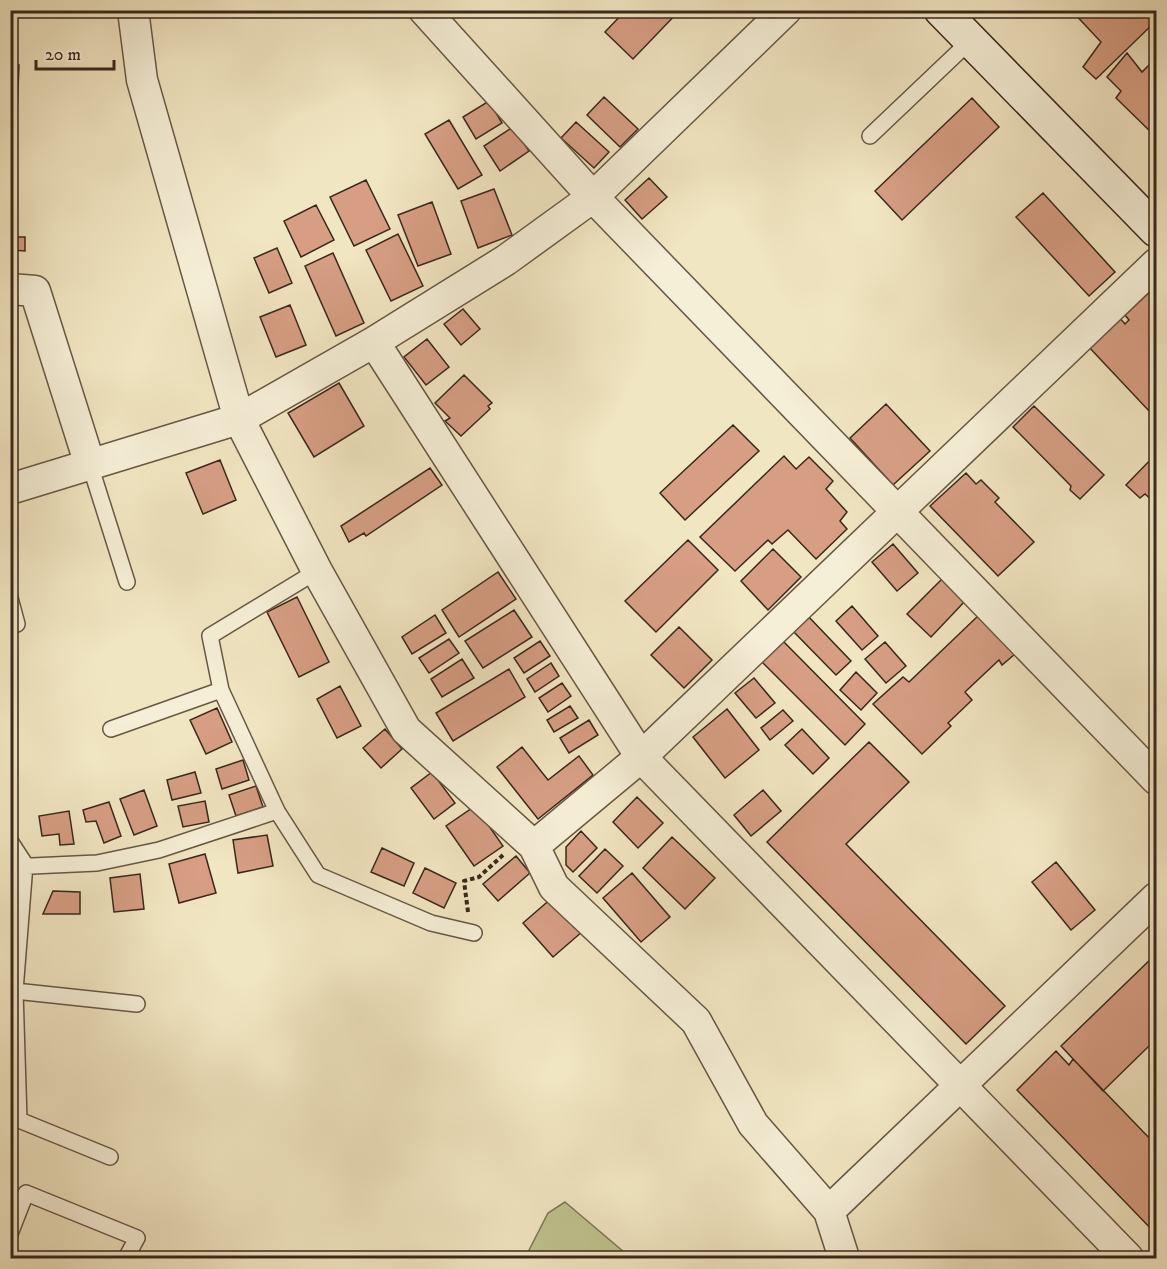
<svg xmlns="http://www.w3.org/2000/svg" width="1167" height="1269" font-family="'IM FELL DW Pica',serif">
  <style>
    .green { fill: #c0c38f; stroke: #7d7555; stroke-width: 1.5 }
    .building { fill: #d79e83; stroke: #3a271b; stroke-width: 1.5 }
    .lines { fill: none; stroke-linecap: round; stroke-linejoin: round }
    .lane-casing { stroke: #685745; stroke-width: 18 }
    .street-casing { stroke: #685745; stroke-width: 33 }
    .secondary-casing { stroke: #3a271b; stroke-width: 36 }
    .path { stroke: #3a271b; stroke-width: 4; stroke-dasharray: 4.5 3; stroke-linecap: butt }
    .lane { stroke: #f6efd7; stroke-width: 15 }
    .street { stroke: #f6efd7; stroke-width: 30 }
    .secondary { stroke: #f6efd7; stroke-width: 33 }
  </style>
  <rect width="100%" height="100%" fill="#f1e6c2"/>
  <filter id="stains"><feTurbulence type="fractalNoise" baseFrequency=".00333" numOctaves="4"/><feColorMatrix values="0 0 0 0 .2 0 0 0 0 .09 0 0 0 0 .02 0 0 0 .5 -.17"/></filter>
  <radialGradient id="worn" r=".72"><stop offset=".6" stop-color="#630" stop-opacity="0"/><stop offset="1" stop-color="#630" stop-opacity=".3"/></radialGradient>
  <path class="green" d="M565,1202L631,1258H525L548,1213Z"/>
  <path class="building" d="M626,10H680L633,59L605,32Z
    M1156,10V21L1096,79L1083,67L1101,42L1071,10Z
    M1127,53L1142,72L1156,58V137L1116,98L1121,91L1107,77Z
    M10,65H19L12,237H25V251L12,250L11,267Z
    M604,97L638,129L620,147L587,115Z
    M972,98L999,127L902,220L875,191Z
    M489,101L502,123L476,139L463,117Z
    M449,120L482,175L458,189L425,134Z
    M576,122L609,152L594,168L561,138Z
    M513,127L529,151L500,171L484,146Z
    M649,178L667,197L642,219L625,200Z
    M366,180L390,229L354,246L330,197Z
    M494,189L512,235L478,248L461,201Z
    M1043,193L1115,272L1089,296L1016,217Z
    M432,202L451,254L418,266L398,215Z
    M316,205L334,240L301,257L284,221Z
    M398,234L423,286L391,301L366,250Z
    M277,248L292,283L269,293L254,258Z
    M333,253L364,323L336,336L305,266Z
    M1156,286V406L1150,412L1087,345L1118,316L1125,324L1129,320L1125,315Z
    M290,305L306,345L276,357L260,317Z
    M463,309L480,329L461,345L444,324Z
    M427,339L449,367L426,385L404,357Z
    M464,375L492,403L488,406L490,409L461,436L445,421L450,418L435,403Z
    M339,383L364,426L314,457L288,413Z
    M886,404L930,451L893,485L850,438Z
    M1034,406L1104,475L1080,499L1070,490L1071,486L1013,427Z
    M733,425L759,451L685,520L660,493Z
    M1156,454V498L1153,501L1145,494L1140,498L1126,485Z
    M784,456L796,469L809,457L833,481L826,489L847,512L840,521L847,529L816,559L788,530L772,544L768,540L735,571L700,537Z
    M220,460L236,500L203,514L186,473Z
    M430,468L442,485L366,536L364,533L349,542L341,526Z
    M966,473L976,484L981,480L999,498L995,502L1034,542L998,576L930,506Z
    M688,540L718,570L656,632L625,601Z
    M893,544L918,573L897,591L872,562Z
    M773,549L801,577L768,610L741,581Z
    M498,572L516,599L459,637L442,610Z
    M944,577L966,600L931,637L907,614Z
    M297,597L329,662L299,677L267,612Z
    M852,606L878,636L862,650L836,621Z
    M514,610L532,637L483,668L465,641Z
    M805,613L851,661L836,675L790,628Z
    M980,614L1015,654L1002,665L999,660L965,692L972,700L948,723L951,726L922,754L873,704L903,677L909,682Z
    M435,615L446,633L412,654L402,637Z
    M679,627L712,660L684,688L651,655Z
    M449,639L459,653L429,673L419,658Z
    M540,641L550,656L524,673L514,658Z
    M783,641L865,724L845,745L762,662Z
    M885,642L906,666L886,683L865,659Z
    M462,659L474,678L442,697L431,679Z
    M551,663L559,676L535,692L527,679Z
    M509,669L525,697L453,741L436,713Z
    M856,672L877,693L861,710L840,690Z
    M754,678L775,703L756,718L735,693Z
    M562,683L571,696L548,712L539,698Z
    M340,686L361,726L337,738L317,699Z
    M570,706L578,718L554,732L547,720Z
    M217,708L232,742L206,754L190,720Z
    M727,709L759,750L725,778L693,737Z
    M783,710L793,721L770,740L761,728Z
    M589,720L598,735L569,753L560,738Z
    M385,729L402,749L381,768L363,748Z
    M802,729L829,758L813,774L785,745Z
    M869,742L909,782L846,844L1005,1006L966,1044L767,842Z
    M522,747L548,780L579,756L593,775L538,819L497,767Z
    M243,760L249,780L222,789L216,769Z
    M195,772L201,793L172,800L167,780Z
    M432,772L455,803L434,819L411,788Z
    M256,786L263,807L236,816L229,795Z
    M144,790L157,826L134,835L120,799Z
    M763,790L781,811L751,836L734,815Z
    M637,797L663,823L638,848L613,822Z
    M205,801L209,822L183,827L178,806Z
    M109,802L121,836L104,843L96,821L86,822L83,810Z
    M475,806L503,846L474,866L446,826Z
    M69,811L74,844L60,845L59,834L42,836L39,816Z
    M581,831L597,848L573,872L566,865V847Z
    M267,835L273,866L238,873L233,840Z
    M672,837L715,878L685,909L643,868Z
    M382,848L414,863L404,886L371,872Z
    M605,849L623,866L597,893L579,876Z
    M205,854L216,893L179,903L169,864Z
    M516,856L530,873L498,901L483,884Z
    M1056,862L1095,910L1071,930L1032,882Z
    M425,868L456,883L444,908L413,893Z
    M632,873L670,917L641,942L603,898Z
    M140,874L144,909L114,912L110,878Z
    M53,891L80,892V914H43Z
    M553,897L583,931L553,957L523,923Z
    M1156,954V1052L1150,1045L1103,1091L1061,1046Z
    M1056,1051L1069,1065L1073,1059L1156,1145V1234L1017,1090Z"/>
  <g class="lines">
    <g class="lane-casing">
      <path id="lane" d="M870,136L971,40
        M90,465L127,582
        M10,598L17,624
        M111,729L221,690
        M277,811L318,875L431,923L474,933
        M10,841L25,864L15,991L19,1120L110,1157
        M10,867L97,863L159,850L277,811L221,690L210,636L317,571
        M15,991L137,1004
        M10,1234L26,1193L137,1238L126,1258"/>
    </g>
    <g class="street-casing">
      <path id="street" d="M133,10L142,80L239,419L317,571L406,730L534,846L554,887L696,1021L753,1124L829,1211L844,1258
        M424,10L593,197L1156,779
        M10,289L35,291L90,465
        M374,342L641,757L1128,1258
        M10,489L239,419L374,342L506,260L593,197L786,10
        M534,846L641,757L1156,264
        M829,1211L1156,898"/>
    </g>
    <g class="secondary-casing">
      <path id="secondary" d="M941,10L1156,230"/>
    </g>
    <path class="path" d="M468,912L464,881L479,877L503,855"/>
    <use href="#lane" class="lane"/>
    <use href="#street" class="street"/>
    <use href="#secondary" class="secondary"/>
  </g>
  <rect width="1167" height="1269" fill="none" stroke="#f1e6c2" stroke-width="36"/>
  <rect x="12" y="12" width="1143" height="1245" fill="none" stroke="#3a271b" stroke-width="3"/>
  <rect x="18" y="18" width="1131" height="1233" fill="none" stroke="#3a271b" stroke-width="1.5"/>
  <path d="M36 60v9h78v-9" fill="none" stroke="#3a271b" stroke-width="3"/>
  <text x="45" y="60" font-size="18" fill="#3a271b" stroke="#f6efd7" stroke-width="4.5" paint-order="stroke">20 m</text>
  <rect width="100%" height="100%" filter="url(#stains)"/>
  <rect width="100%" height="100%" fill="url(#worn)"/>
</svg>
